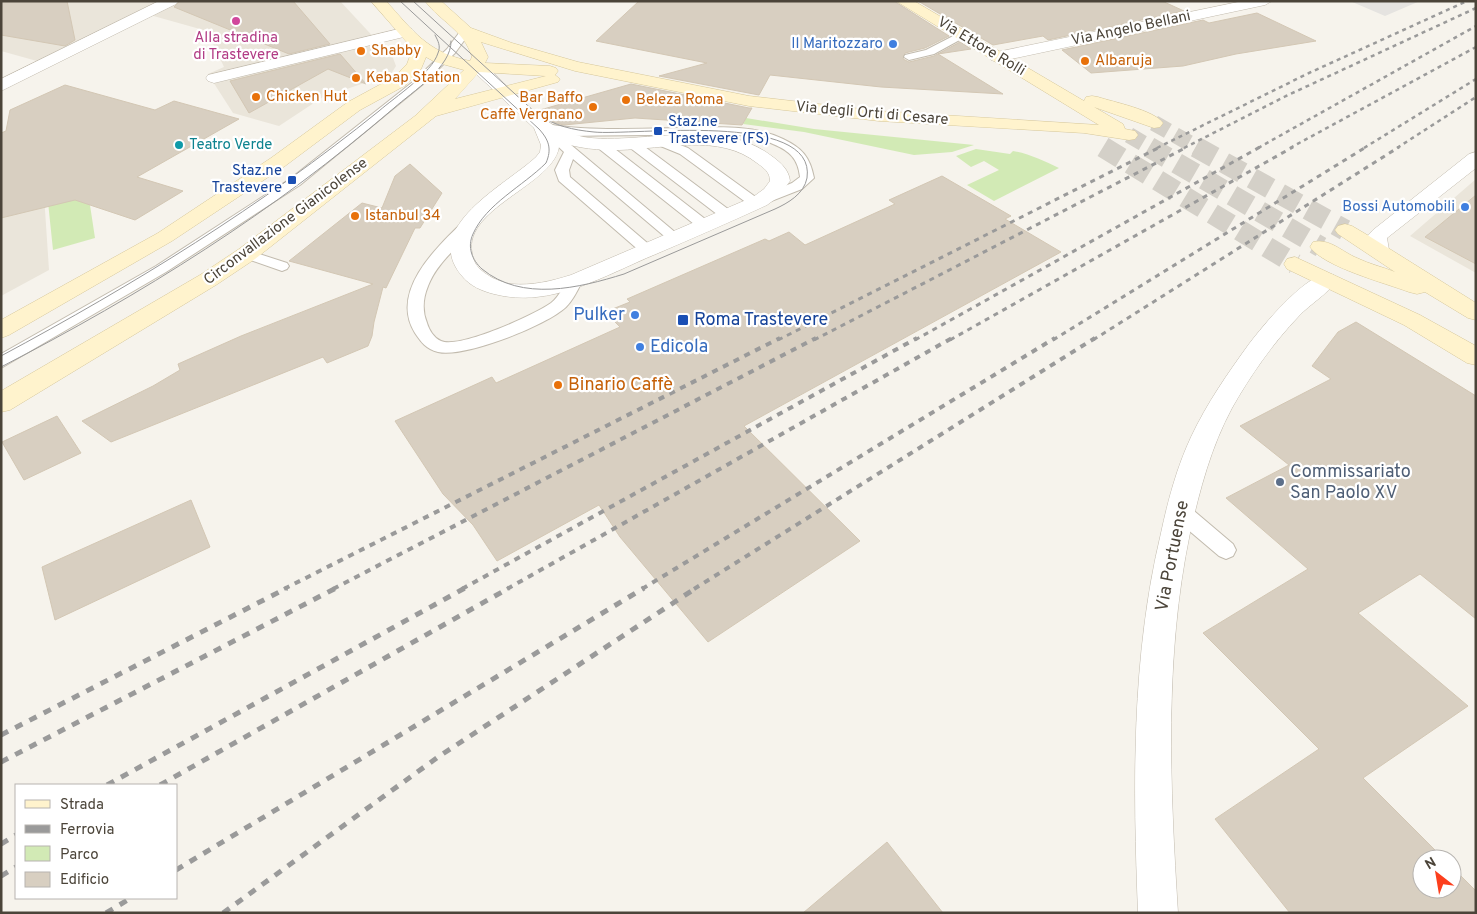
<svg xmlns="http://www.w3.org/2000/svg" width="1477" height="914" font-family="Overpass,sans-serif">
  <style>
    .residential { fill: #eae5da }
    .green { fill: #d2eab5 }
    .parking { fill: #e5e3e0 }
    .building { fill: #d8cfc1; stroke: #d3c7b4 }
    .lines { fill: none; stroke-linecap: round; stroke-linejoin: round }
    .secondary-tunnel-far1 { stroke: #d4d0c8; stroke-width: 16; stroke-dasharray: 16 8; stroke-linecap: butt }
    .secondary-tunnel { stroke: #d4d0c8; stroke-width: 21; stroke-dasharray: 21 11; stroke-linecap: butt }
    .lane-casing { stroke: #c2bbae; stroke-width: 2 }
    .street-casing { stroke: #c2bbae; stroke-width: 1 }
    .secondary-casing { stroke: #d6c79b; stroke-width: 1 }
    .lane { fill: #fff; fill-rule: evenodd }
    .street { fill: #fff; fill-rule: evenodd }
    .secondary { fill: #fff3cd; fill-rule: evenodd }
    .tram { stroke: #9a9a9a; stroke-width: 1 }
    .rail-far3 { stroke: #9a9a9a; stroke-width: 2.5; stroke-dasharray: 4 4; stroke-linecap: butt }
    .rail-far2 { stroke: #9a9a9a; stroke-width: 3; stroke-dasharray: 5 5; stroke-linecap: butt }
    .rail-far1 { stroke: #9a9a9a; stroke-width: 4; stroke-dasharray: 6 6; stroke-linecap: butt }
    .rail { stroke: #9a9a9a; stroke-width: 5; stroke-dasharray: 8 8; stroke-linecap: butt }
    .hotel-dot { fill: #d1479c; stroke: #fff; stroke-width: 2 }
    .shop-dot { fill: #3f7fe0; stroke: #fff; stroke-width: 2 }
    .food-dot { fill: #e8710a; stroke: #fff; stroke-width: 2 }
    .transit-dot { fill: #1a4fb4; stroke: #fff; stroke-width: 2 }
    .culture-dot { fill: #0f9aa8; stroke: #fff; stroke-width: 2 }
    .service-dot { fill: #5c6f8a; stroke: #fff; stroke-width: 2 }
    .labels { text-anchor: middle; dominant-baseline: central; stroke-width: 4.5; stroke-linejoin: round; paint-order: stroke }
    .far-street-label { font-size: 15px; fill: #4b4439; stroke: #fff }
    .far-hotel-label { font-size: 15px; fill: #b23c85; stroke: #fff }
    .far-shop-label { font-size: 15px; fill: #366cbe; stroke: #fff; text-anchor: end }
    .far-food-label { font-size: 15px; fill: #c56008; stroke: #fff; text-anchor: start }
    .far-transit-label { font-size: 15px; fill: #164399; stroke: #fff; text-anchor: start }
    .far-culture-label { font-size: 15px; fill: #0d838f; stroke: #fff; text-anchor: start }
    .shop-label { font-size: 18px; fill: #366cbe; stroke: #fff; text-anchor: end }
    .transit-label { font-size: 18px; fill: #164399; stroke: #fff; text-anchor: start }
    .food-label { font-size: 18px; fill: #c56008; stroke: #fff; text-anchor: start }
    .service-label { font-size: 18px; fill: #4e5e75; stroke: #fff; text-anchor: start }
    .street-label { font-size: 18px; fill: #4b4439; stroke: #fff }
  </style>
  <rect width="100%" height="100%" fill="#f6f3ec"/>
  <path class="residential" d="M1,1H162L37,61L1,51Z
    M185,1H340L393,58L396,66L391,74L323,97L279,126L233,113L208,74L224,67L207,31L150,15Z
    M1476,179V273L1410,236Z
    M43,180L49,270L1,296V190Z"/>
  <path class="green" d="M746,118L814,129L974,145L952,152L914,155L804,132L743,124Z
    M976,149L1010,154L1013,151C1030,154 1044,161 1059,168L994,201L967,185L999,170L984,161L971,167L956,156Z
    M88,192L95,238L53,250L48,202Z"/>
  <path class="parking" d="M1350,1H1420L1385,16Z"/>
  <path class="building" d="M1,1H67L75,40L65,46L1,35Z
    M180,1H293L330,44L289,54L174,7Z
    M639,1H894L949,36L925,48L905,53L903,59L909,62L934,56L960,42L971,49L938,54L1003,94L881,87L770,75L759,95L659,76L707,63L596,41Z
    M918,1H1162L1184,11L1048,40L1043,36L993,45Z
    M1257,13L1316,41L1236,54L1183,66L1091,73L1062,50L1203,20L1209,23Z
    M340,54L366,84L328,69L249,113L230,81Z
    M631,84L749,108H752L742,125L635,118L564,125L555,123L540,114V110Z
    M65,85L155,110L174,101L239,119L137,177L183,191L135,220L75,200L1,218V133L6,131L10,110Z
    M410,164L442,193L420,228H415L386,288L383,287L374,322L372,336L368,346L327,363L323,357L111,442L82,421L153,386L180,370L178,364L241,336L373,284L289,261L362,203L382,208L395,176Z
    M942,176L1011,216L1005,219L1061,252L744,426L860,541L708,642L620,537L599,505L497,561L473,525L443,494L395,421L492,377L496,383L620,327L605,312L630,302L627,299L765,239L769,241L789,232L805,245L895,204L889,200Z
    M1476,195V264L1425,237Z
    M1356,322L1476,396V619L1420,574L1358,613L1468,706L1363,778L1444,859H1422V889H1452V867L1476,891V913H1290L1215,819L1319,749L1203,633L1308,569L1226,498L1289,465L1240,426L1331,379L1312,366L1338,332Z
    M57,416L81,453L24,480L2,442Z
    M191,500L210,547L55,620L42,567Z
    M887,842L943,913H803Z"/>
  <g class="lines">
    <path class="secondary-tunnel-far1" d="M1154,123L1198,148
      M1129,135L1151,148"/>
    <path class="secondary-tunnel" d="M1103,147L1295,264
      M1149,147L1321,247
      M1196,147L1345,230"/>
    <g class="lane-casing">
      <path id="lane" d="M466,28L471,31L455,53L422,85L300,185L166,272L1,368V354L156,266L290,179L414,81L447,49L462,29Z
        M961,32L965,33L966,35L965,37L934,54L909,60L904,57L905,55L926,50Z
        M545,124C592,132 641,128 689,128C719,127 755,125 783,139C802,148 810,157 814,178L802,189L756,207L751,206L680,154L658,145L656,142L662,138L688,148L757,198L792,183L800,177C798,159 790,151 773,144C745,130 708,135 678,135C643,135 607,135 571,136L558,134L682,238L680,241H670L573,159L569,170L570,177L652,247L654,250L652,253H642L559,181L555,170L564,152L538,128Z
        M633,140L637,141L732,212L734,215L732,218H722L629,147L627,144L629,141Z
        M602,141L606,142L709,222L711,225L709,228H699L598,148L596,145L598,142Z
        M470,219L475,220L477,223C462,245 438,260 428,286C423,298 422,311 427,323C429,330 434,338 441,341C460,349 534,315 551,303C560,296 563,286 569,278H579L582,281C578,290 573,300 566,307C546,326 464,358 438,352C426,349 421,342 415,333C389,291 437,247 465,220Z
        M247,250L287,263L289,266L287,269L282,271L242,257L240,254L242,251Z
        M1180,503L1187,505L1233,544L1236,550L1233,556L1226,559L1219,556L1173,517L1170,511L1173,505Z"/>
    </g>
    <g class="street-casing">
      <path id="street" d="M159,1H178L176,4L1,91V79Z
        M1243,1H1272L1265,5L997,62L991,60L989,57L991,54L997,52Z
        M407,27L412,29L415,32L412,35L214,83L208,81L206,78L208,75Z
        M477,61L483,63C510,87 536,121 572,134C590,140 610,139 629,138C678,135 732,125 773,157C781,163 789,170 790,181L778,197L767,205C730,222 693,238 656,254C605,275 551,309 494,294C482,291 470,286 462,276C420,227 506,185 536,157L540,152L541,145L534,128L471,69L469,66L471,63ZM559,141C577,149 600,150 619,150C665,149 719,133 757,163C764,168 770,172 770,181L764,189L753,197L571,275C552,281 532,286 511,284C499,282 486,276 478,267C474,263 473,258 472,253C462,206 564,182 559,141Z
        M1476,152V168L1387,238L1389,250L1386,255L1378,256L1370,255L1367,250L1365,239L1373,230L1469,154Z
        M1326,273L1334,275L1337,280C1328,294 1310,304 1299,316C1273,343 1250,376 1232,408C1211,447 1200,489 1190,533C1164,658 1170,786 1178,913H1138C1133,786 1131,658 1161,533C1168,500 1177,467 1191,437C1207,403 1228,373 1249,344C1265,323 1301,280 1326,273Z"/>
    </g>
    <g class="secondary-casing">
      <path id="secondary" d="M371,1H386C413,31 428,53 470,61L472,57C464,30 441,22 425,1H441L471,28L512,43L578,62L749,96L879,111L1099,125L896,1H914L1084,101L1086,97L1092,96L1098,97C1113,102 1154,110 1163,123L1160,127L1154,128L1094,107L1123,124L1125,129L1135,131L1138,135L1135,139L1129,140L1084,133L879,121L749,106L575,71L481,42L488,57L485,63L550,66L556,68L558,71L555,75L560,79L558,82L436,116L255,259L216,285L10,410L1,412V391L200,275L239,249L415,116L464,70L435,62L426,57L421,69L406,85L360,110L285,166L172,241L9,335L1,338V320L158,233L271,158L348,102L394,77L407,64L410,56L409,45ZM479,72L546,76L455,99Z
        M1345,224L1352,226L1369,236L1476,303V320L1468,318L1425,292L1417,294L1409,292C1385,283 1324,267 1310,247L1313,242C1330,238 1342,252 1357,258C1369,264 1383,267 1395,272L1338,234L1335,230L1338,226Z
        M1295,257L1420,315L1476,346V365L1467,363L1404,325L1287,269L1284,264L1287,259Z"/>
    </g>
    <use href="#lane" class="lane"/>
    <use href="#street" class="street"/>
    <use href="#secondary" class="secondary"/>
    <path class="tram" d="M400,1L539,129C549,140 552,149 546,163C523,186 486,204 473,234C467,247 472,260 482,269C522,302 579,288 624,274L775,209C788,203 804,194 807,178C817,110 631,136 594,132C573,130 555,126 537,114L413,1
      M1,356C135,284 260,207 379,111C395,97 432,73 438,53C441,46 438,41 435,35
      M1,367C141,295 275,211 394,108C412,92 452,67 451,41"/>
    <path class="rail-far3" d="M1157,148L1309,73L1467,1
      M1184,148L1286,96L1476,8
      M1258,148L1476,26
      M1290,148L1476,47
      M1364,148L1476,79
      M1397,148L1476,97"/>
    <path class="rail-far2" d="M778,340L1160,147
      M814,340L1187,147
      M915,340L1260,147
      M950,340L1293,147
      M1053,340L1366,147
      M1093,340L1399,147"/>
    <path class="rail-far1" d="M284,589L780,338
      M333,589L816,338
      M462,589L917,338
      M507,589L952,338
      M642,589L1055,338
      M694,589L1095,338"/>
    <path class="rail" d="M1,735L287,588
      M1,762L336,588
      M107,785L465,588
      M160,785L509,588
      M1,844L16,835
      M176,870L644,588
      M1,876L16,867
      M106,913L131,898
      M223,913L438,757L696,588"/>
  </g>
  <circle class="hotel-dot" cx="236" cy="21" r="5"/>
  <g class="shop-dot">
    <circle cx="893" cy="44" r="5"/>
    <circle cx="1465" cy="207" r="5"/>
    <circle cx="635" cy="315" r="5"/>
    <circle cx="640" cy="347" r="5"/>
  </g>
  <g class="food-dot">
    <circle cx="361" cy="51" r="5"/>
    <circle cx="1085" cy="61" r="5"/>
    <circle cx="356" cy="78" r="5"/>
    <circle cx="256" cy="97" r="5"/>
    <circle cx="626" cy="100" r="5"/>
    <circle cx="593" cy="107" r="5"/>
    <circle cx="355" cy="216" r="5"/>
    <circle cx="558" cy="385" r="5"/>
  </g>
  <g class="transit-dot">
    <rect x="653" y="126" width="10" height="10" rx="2.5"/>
    <rect x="287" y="175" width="10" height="10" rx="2.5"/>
    <rect x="677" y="314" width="12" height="12" rx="2.5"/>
  </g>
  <circle class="culture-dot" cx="179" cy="145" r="5"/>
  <circle class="service-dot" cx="1280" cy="482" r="5"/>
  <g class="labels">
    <g class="far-street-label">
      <text transform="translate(1131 29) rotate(-12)">Via Angelo Bellani</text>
      <text transform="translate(981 47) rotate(31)">Via Ettore Rolli</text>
      <text transform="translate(872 114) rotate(5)">Via degli Orti di Cesare</text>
      <text transform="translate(286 222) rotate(-37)">Circonvallazione Gianicolense</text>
    </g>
    <g class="far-hotel-label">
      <text x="236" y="38">Alla stradina<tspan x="236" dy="17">di Trastevere</tspan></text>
    </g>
    <g class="far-shop-label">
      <text x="883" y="44">Il Maritozzaro</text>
      <text x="1455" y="207">Bossi Automobili</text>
    </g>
    <g class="far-food-label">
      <text x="371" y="51">Shabby</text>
      <text x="1095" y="61">Albaruja</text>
      <text x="366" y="78">Kebap Station</text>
      <text x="266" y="97">Chicken Hut</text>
      <text x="583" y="98" text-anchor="end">Bar Baffo<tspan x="583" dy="17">Caffè Vergnano</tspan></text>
      <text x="636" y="100">Beleza Roma</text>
      <text x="365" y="216">Istanbul 34</text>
    </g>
    <g class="far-transit-label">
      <text x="668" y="122">Staz.ne<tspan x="668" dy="17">Trastevere (FS)</tspan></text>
      <text x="282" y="171" text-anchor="end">Staz.ne<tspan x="282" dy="17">Trastevere</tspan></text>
    </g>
    <g class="far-culture-label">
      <text x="189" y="145">Teatro Verde</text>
    </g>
    <g class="shop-label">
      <text x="625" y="315">Pulker</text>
      <text x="650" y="347" text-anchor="start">Edicola</text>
    </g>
    <g class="transit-label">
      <text x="694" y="320">Roma Trastevere</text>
    </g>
    <g class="food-label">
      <text x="568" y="385">Binario Caffè</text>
    </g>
    <g class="service-label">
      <text x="1290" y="472">Commissariato<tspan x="1290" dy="21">San Paolo XV</tspan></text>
    </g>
    <g class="street-label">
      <text transform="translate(1173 556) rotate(-79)">Via Portuense</text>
    </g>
  </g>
  <rect width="1477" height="914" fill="none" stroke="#4b4439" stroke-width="5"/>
  <rect x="15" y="784" width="162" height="115" fill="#ffffff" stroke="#b7b4b0"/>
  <rect x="25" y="800" width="25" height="8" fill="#fff3cd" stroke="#b7b4b0"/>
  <text x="60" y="809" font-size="15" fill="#4b4439">Strada</text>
  <rect x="25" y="825" width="25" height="8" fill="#9a9a9a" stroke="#b7b4b0"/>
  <text x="60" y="834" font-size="15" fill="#4b4439">Ferrovia</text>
  <rect x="25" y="846" width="25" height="15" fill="#d2eab5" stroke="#b7b4b0"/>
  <text x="60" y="859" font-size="15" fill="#4b4439">Parco</text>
  <rect x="25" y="872" width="25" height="15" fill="#d8cfc1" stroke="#b7b4b0"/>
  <text x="60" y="884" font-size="15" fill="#4b4439">Edificio</text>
  <g transform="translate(1437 874) rotate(329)"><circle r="24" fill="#ffffff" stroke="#b7b4b0"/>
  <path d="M0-4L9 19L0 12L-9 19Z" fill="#fc3f1d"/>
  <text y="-8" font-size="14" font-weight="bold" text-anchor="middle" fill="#4b4439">N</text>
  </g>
</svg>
